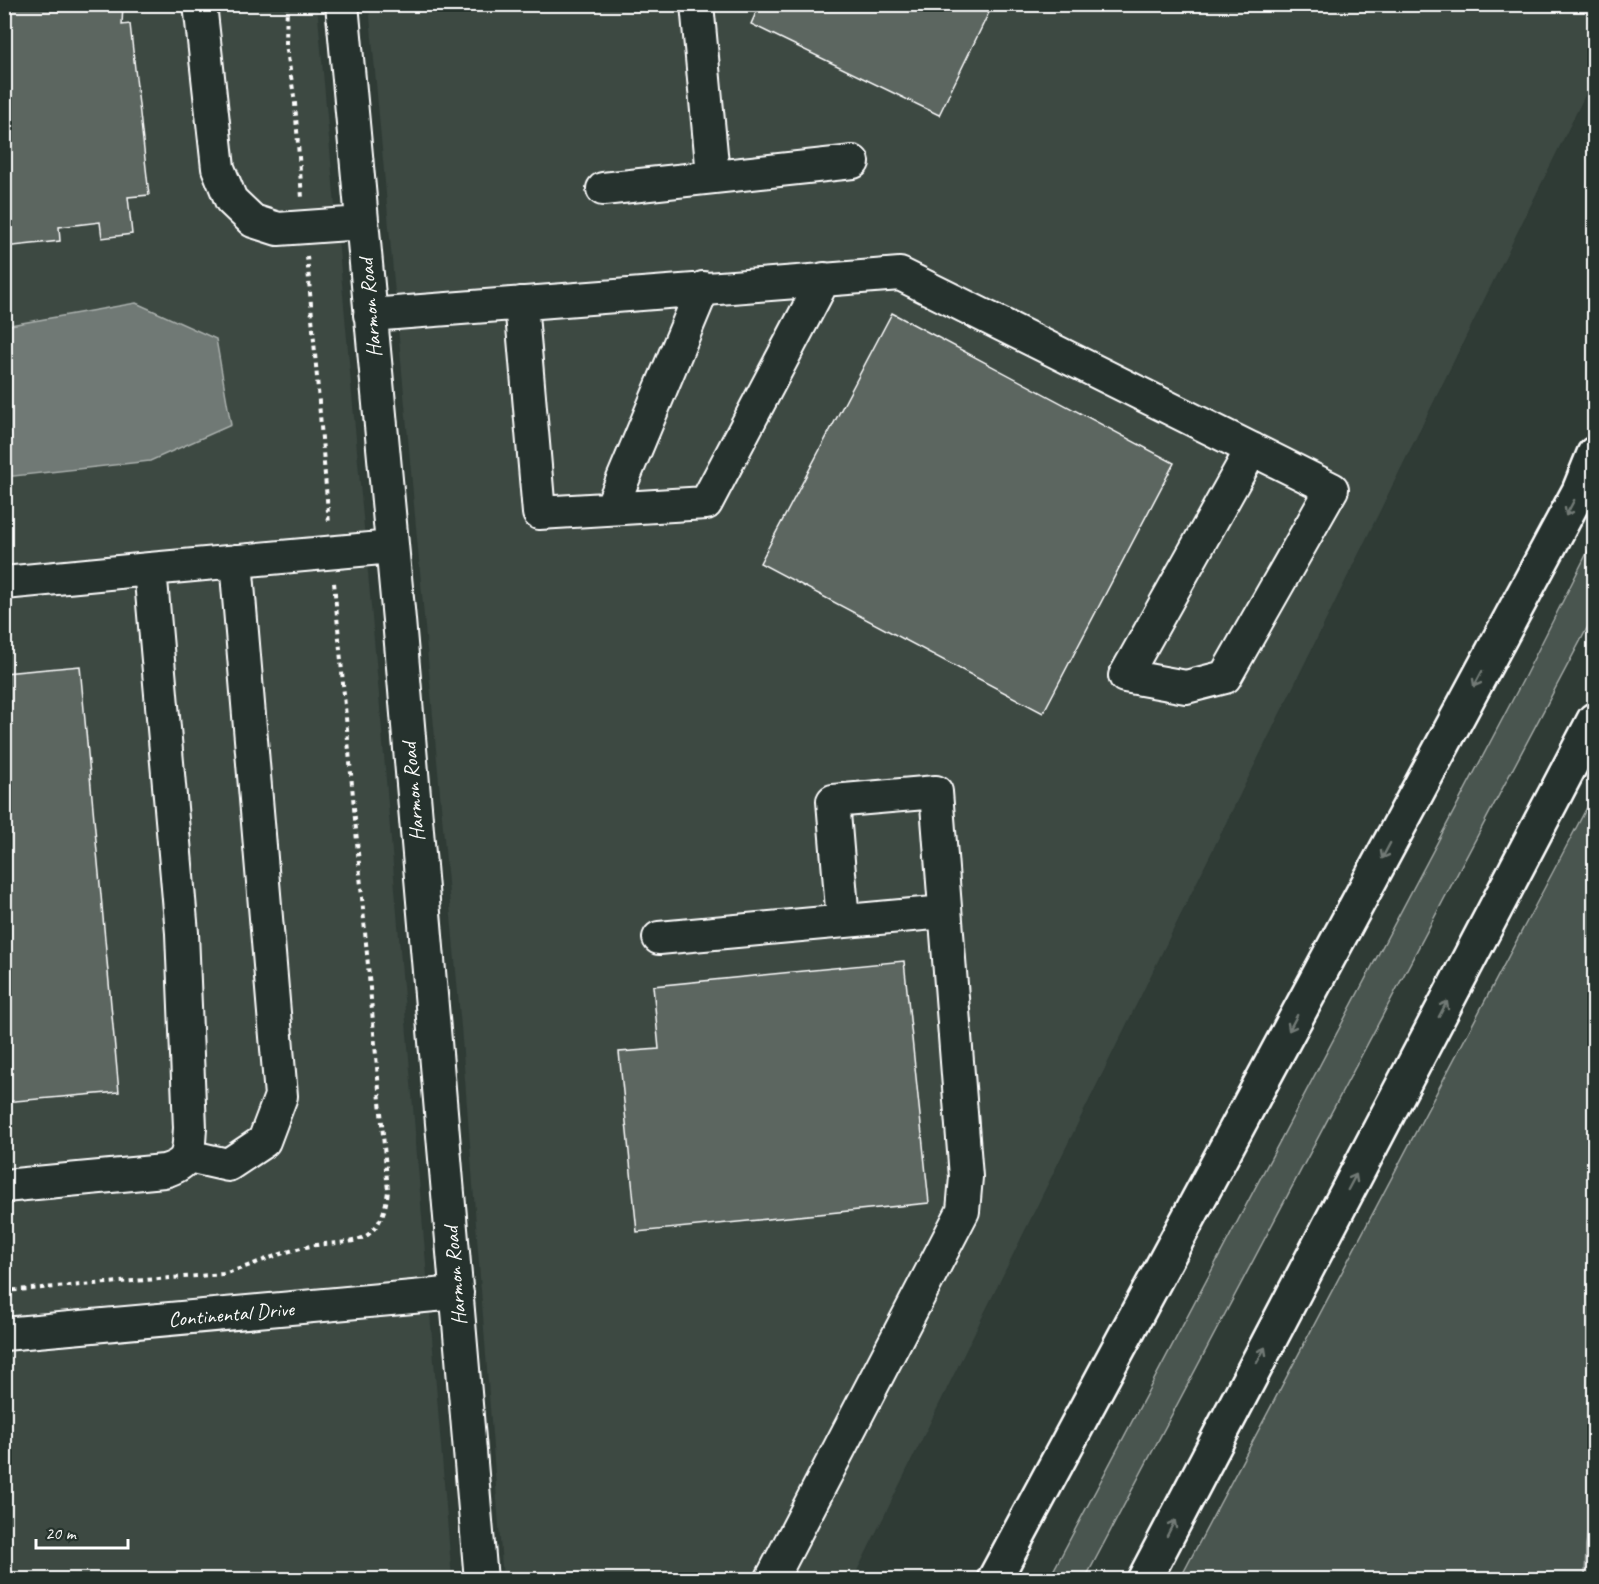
<svg xmlns="http://www.w3.org/2000/svg" width="1599" height="1584" font-family="Caveat,sans-serif">
  <style>
    .built { fill: #3c4842 }
    .green { fill: #4a544f; stroke: #a4aaa7; stroke-width: 1.5 }
    .water { fill: #707975; stroke: #a9afac; stroke-width: 1.5 }
    .building { fill: #5b6661; stroke: #fff; stroke-width: 1.5 }
    .lines { fill: none; stroke-linecap: round; stroke-linejoin: round }
    .minor-casing { stroke: #fff; stroke-width: 36 }
    .highway-casing { stroke: #fff; stroke-width: 38 }
    .path { stroke: #fff; stroke-width: 4; stroke-dasharray: 4.5 4.5; stroke-linecap: butt }
    .minor { stroke: #26332d; stroke-width: 32 }
    .highway { stroke: #26332d; stroke-width: 33 }
    .oneway { stroke: #727a76 }
    .labels { text-anchor: middle; dominant-baseline: central; stroke-width: 4.5; stroke-linejoin: round; paint-order: stroke }
    .street-label { font-size: 21px; fill: #fff; stroke: #26332d }
  </style>
  <rect width="100%" height="100%" fill="#2f3b35"/>
  <filter id="ink" filterUnits="userSpaceOnUse"><feTurbulence type="fractalNoise" baseFrequency=".0167" numOctaves="2"/><feDisplacementMap in="SourceGraphic" scale="12" xChannelSelector="R" yChannelSelector="G"/><feConvolveMatrix kernelMatrix="1 2 1 2 8 2 1 2 1" color-interpolation-filters="sRGB"/></filter>
  <g filter="url(#ink)">
    <path class="built" d="M5,5H317L379,695L452,1579L5,1580Z
      M369,5H1594V74L1587,91L853,1579H503L461,1027Z"/>
    <path class="green" d="M1594,539V615L1085,1579H1049L1524,678Z
      M1594,794V1473L1586,1547L1585,1579H1180Z"/>
    <path class="water" d="M136,303L216,339L231,425L150,461L5,477V326Z"/>
    <path class="building" d="M4,4H123L122,25L130,24L149,195L128,197L132,234L102,238L100,222L59,227L60,241L4,247Z
      M760,4H993L939,115L751,24Z
      M892,313L1174,463L1043,713L760,563Z
      M80,666L119,1092L4,1102V673Z
      M904,961L929,1203L637,1232L619,1052L659,1049L653,986Z"/>
    <g class="lines">
      <g class="minor-casing">
        <path id="minor" d="M200,4L218,168L231,200L253,221L278,229L362,223
          M342,4L399,620L481,1580
          M697,4L713,175
          M603,189L853,162
          M521,303L539,513L706,503L824,279
          M370,315L900,274L1332,489L1225,677L1186,687L1125,676L1252,449
          M611,508L703,288
          M150,569L392,547
          M4,583L150,569L182,933L190,1128C188,1153 191,1163 164,1171L4,1186
          M659,938L945,912
          M188,1156L228,1165L264,1141L281,1096L236,561
          M4,1334L457,1293
          M771,1580L963,1211L966,1177L936,792L833,801L843,921"/>
      </g>
      <g class="highway-casing">
        <path id="highway" d="M994,1580L1579,491L1594,454
          M1144,1580L1594,720"/>
      </g>
      <path class="path" d="M287,4L286,44L295,103L302,198
        M307,256L329,524
        M4,1291L223,1274C255,1265 284,1250 316,1245C334,1242 356,1245 370,1233C383,1221 386,1206 388,1191L334,582"/>
      <use href="#minor" class="minor"/>
      <use href="#highway" class="highway"/>
    </g>
    <defs><path id="oneway-shaft" d="M-6 0H5M1.5-3L5.5 0L1.5 3" fill="none" stroke-width="1.6" stroke-linecap="round" stroke-linejoin="round" transform="scale(1.5)"/></defs>
    <g class="oneway">
      <use href="#oneway-shaft" transform="translate(1570 508) rotate(118)"/>
      <use href="#oneway-shaft" transform="translate(1478 679) rotate(118)"/>
      <use href="#oneway-shaft" transform="translate(1386 851) rotate(118)"/>
      <use href="#oneway-shaft" transform="translate(1443 1009) rotate(-62)"/>
      <use href="#oneway-shaft" transform="translate(1293 1023) rotate(118)"/>
      <use href="#oneway-shaft" transform="translate(1352 1182) rotate(-62)"/>
      <use href="#oneway-shaft" transform="translate(1261 1355) rotate(-62)"/>
      <use href="#oneway-shaft" transform="translate(1171 1528) rotate(-63)"/>
    </g>
  </g>
  <g class="labels">
    <g class="street-label">
      <text transform="translate(370 308) rotate(-95)">Harmon Road</text>
      <text transform="translate(413 792) rotate(-95)">Harmon Road</text>
      <text transform="translate(455 1276) rotate(-95)">Harmon Road</text>
      <text transform="translate(231 1314) rotate(-5)">Continental Drive</text>
    </g>
  </g>
  <rect width="1599" height="1584" fill="none" stroke="#26332d" stroke-width="24"/>
  <rect x="12" y="12" width="1575" height="1560" fill="none" stroke="#fff" stroke-width="2" filter="url(#ink)"/>
  <path d="M36 1539v9h92v-9" fill="none" stroke="#ffffff" stroke-width="3"/>
  <text x="45" y="1539" font-size="18" fill="#ffffff" stroke="#26332d" stroke-width="4.5" paint-order="stroke">20 m</text>
</svg>
